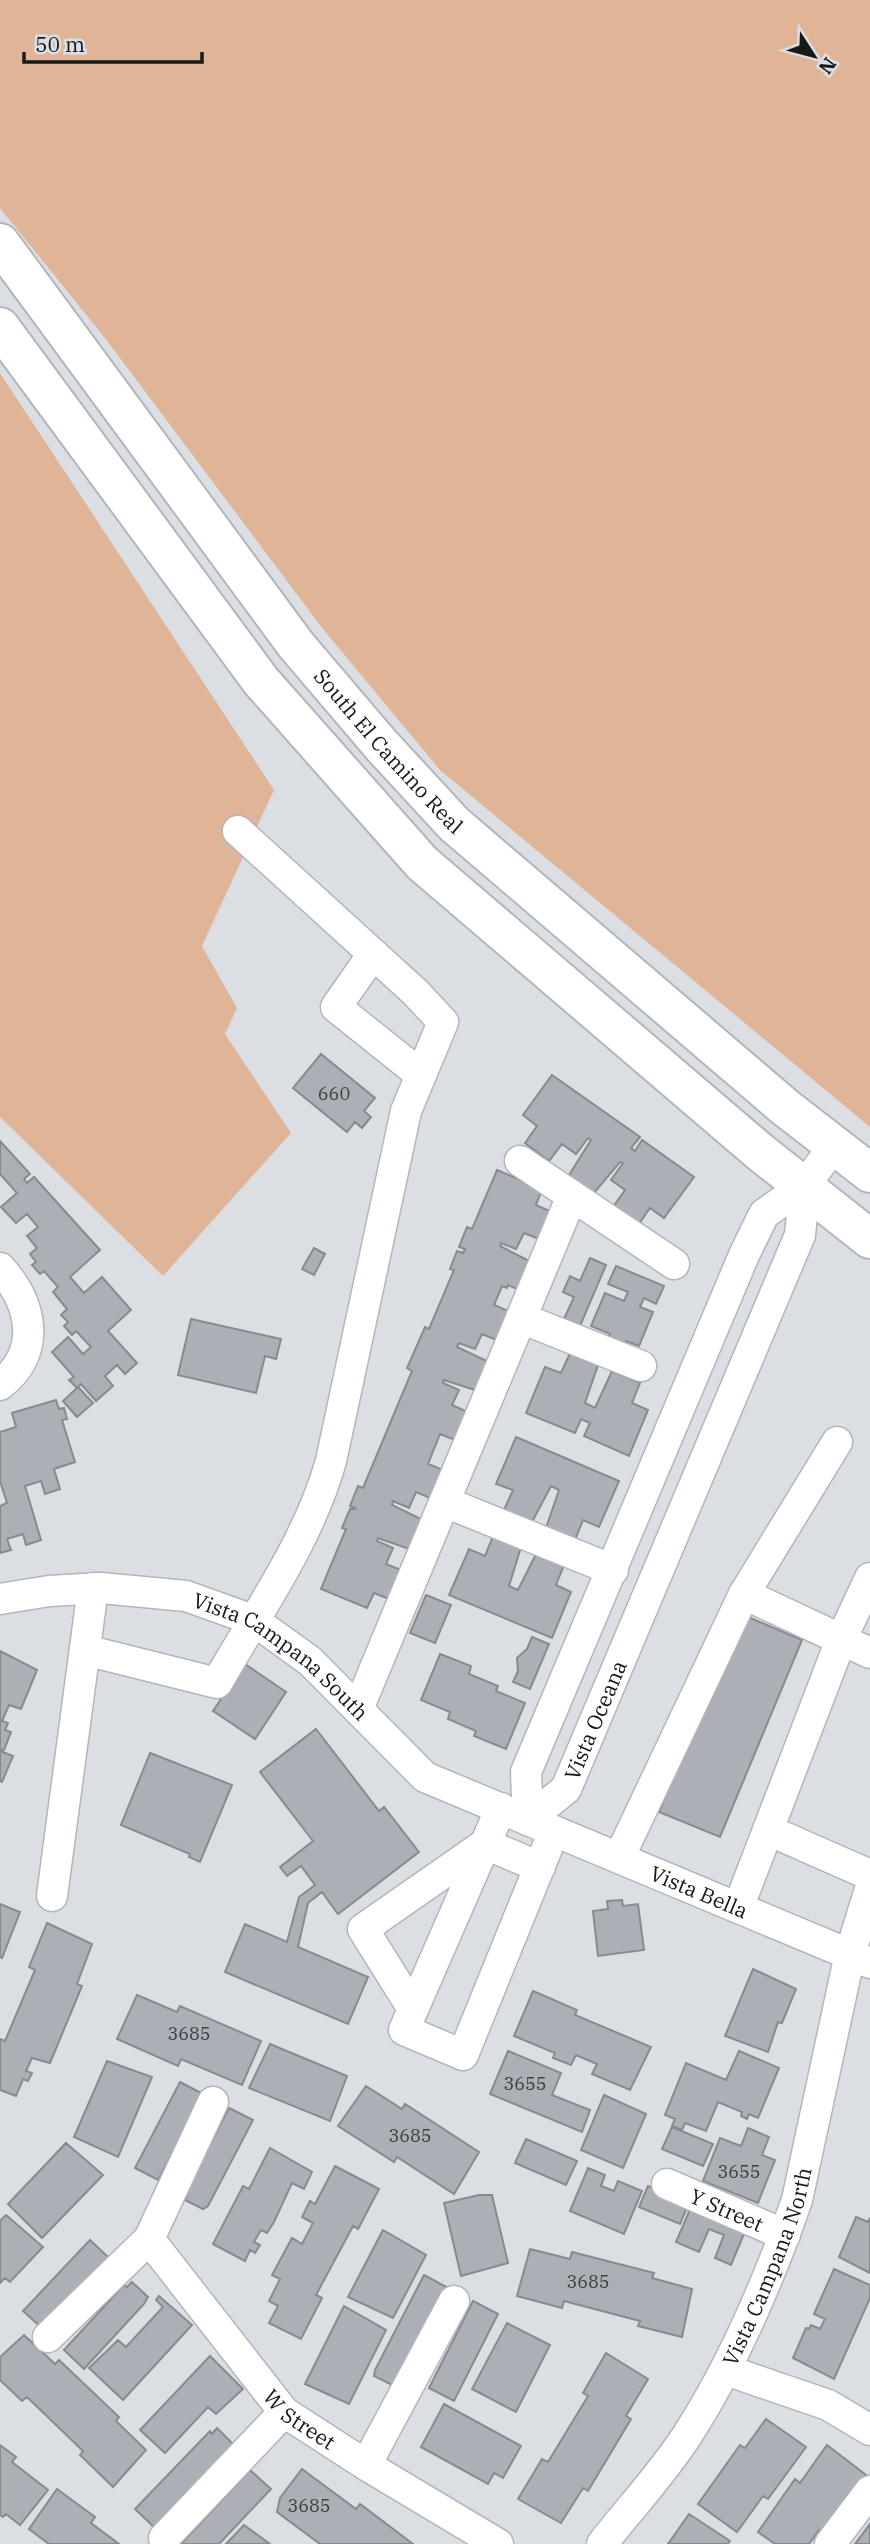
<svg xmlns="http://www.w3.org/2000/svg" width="870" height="2544" font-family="'IBM Plex Serif',serif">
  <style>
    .green { fill: #e0b497 }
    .building { fill: #acb0b6; stroke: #878a8f; stroke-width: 2 }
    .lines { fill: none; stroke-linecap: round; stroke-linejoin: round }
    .minor-casing { stroke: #b2b6bc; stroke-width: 33 }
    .major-casing { stroke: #b2b6bc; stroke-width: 42 }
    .minor { stroke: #fff; stroke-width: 30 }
    .major { stroke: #fff; stroke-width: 38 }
    .labels { text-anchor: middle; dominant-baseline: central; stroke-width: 6; stroke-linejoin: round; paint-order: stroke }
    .number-label { font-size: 18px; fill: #3c3e41 }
    .street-label { font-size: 21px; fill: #17181a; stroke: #dbdfe4 }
  </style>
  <rect width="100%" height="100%" fill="#dbdfe4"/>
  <path class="green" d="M0,0H870V1127L440,770L323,629L105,338L0,208Z
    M0,373L274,790L202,946L237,1008L225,1034L291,1133L163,1276L0,1117Z"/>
  <path class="building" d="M321,1054L375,1098L364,1111L371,1117L362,1128L355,1122L347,1132L293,1088Z
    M552,1075L640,1137L631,1148L635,1151L642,1140L694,1177L664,1218L650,1208L638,1225L613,1207L625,1190L611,1180L623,1163L620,1162L594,1193L569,1175L591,1140L588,1138L576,1154L562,1144L549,1161L525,1143L537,1126L523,1115Z
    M0,1141L30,1174L24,1179L27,1183L34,1177L100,1250L70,1277L84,1293L102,1277L131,1310L108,1331L137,1363L125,1374L117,1365L105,1376L113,1386L96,1401L81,1384L78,1387L93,1403L77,1417L63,1401L77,1388L69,1380L74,1377L52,1352L68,1337L83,1354L91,1347L76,1331L72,1335L64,1326L68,1322L61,1315L67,1309L53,1292L58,1287L44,1271L40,1274L32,1265L36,1262L30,1254L37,1248L27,1236L38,1227L27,1214L16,1223L1,1207L17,1193L0,1174Z
    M497,1170L542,1189L536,1205L556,1214L544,1241L524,1233L516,1249L501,1243L500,1246L535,1264L523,1292L508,1285L507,1288L502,1286L494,1305L513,1313L501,1342L482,1334L475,1349L459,1343L457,1347L493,1364L481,1392L444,1380L443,1383L459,1390L452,1405L472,1414L460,1442L440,1434L428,1464L448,1472L435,1500L416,1492L409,1508L393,1501L392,1505L427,1522L415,1551L378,1538L377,1541L393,1548L386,1564L406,1572L394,1601L374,1593L367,1608L321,1589L346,1529L342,1528L350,1509H356L350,1506L358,1486L363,1488L412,1371L407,1368L425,1327L429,1329L454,1270L450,1269L457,1251L463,1253L465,1249L459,1247L467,1227L472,1229Z
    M314,1248L325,1254L314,1275L302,1269Z
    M590,1258L606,1265L580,1326L564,1319L574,1297L563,1292L570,1276L580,1281Z
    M616,1266L664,1286L656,1304L644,1298L640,1307L653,1312L639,1346L626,1341L624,1346L608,1340L610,1334L591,1326L605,1293L624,1301L628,1292L608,1284Z
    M191,1319L281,1339L276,1359L265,1356L256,1393L178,1375Z
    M570,1353L598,1365L585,1403L595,1408L612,1371L640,1383L632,1403L648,1410L629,1456L584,1436L590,1423L581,1419L575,1433L526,1413L545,1367L561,1373Z
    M56,1400L59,1409L64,1408L67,1419L62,1420L75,1462L54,1469L60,1489L45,1494L41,1481L25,1486L41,1540L26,1545L23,1534L7,1539L11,1550L0,1553V1506L7,1503L0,1481V1432L16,1427L12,1413Z
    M516,1437L619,1481L599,1527L583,1520L575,1540L546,1528L559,1490L551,1486L532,1522L504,1510L513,1490L496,1484Z
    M493,1536L521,1547L509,1586L518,1590L536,1554L564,1565L556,1585L571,1592L552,1638L449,1595L469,1549L485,1556Z
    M426,1595L451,1605L435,1643L410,1633Z
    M741,1614L802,1640L720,1837L659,1812Z
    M532,1637L549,1644L530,1689L513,1682L518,1671L517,1658L527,1649Z
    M0,1651L37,1670L21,1709L9,1705L2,1721L8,1723L5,1730L11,1732L4,1750L0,1749Z
    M440,1654L471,1666L469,1674L498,1686L496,1691L525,1703L506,1749L474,1736L476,1731L448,1719L450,1712L421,1700Z
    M245,1664L286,1692L255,1739L213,1711Z
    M316,1729L379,1811L384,1807L419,1852L338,1914L322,1892L308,1903L298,1947L368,1977L348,2024L225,1972L245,1924L287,1942L299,1897L315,1885L301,1866L287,1876L280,1867L313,1841L260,1772Z
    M0,1751L13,1756L2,1782L0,1781Z
    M150,1753L232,1785L200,1862L189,1857L190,1854L121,1825Z
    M622,1900L623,1906L638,1904L644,1950L598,1956L593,1911L608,1909L607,1901Z
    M0,1904L20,1912L2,1958L0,1957Z
    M47,1923L92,1944L77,1984L82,1986L50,2063L32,2058L26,2071L32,2073L28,2081L23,2079L16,2096L0,2090V2039L5,2041L35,1970L29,1967Z
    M753,1969L796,1989L782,2023L778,2022L768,2052L725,2036Z
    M533,1991L577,2010L575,2015L651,2047L630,2090L592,2074L597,2064L576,2055L571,2065L553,2058L555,2053L514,2036Z
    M137,1995L177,2012L180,2006L261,2041L242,2085L181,2059L178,2066L117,2039Z
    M270,2044L347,2076L330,2121L249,2088Z
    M508,2051L561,2073L552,2095L590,2110L582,2132L490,2094Z
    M739,2051L779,2068L758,2118L749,2114L747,2119L741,2116L742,2112L718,2102L706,2131L685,2123L682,2130L672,2126L675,2119L665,2115L686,2063L726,2080Z
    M107,2061L152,2077L118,2157L74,2137Z
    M180,2082L203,2094L158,2180L135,2168Z
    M366,2086L402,2109L405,2104L479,2152L454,2194L397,2157L394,2162L338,2126Z
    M604,2095L646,2114L623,2168L581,2150Z
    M229,2108L253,2120L208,2206L203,2209L185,2200L187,2195L184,2194Z
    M672,2127L713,2144L703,2166L662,2149Z
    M748,2128L769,2137L762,2155L775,2160L758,2203L703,2181L720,2138L741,2146Z
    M526,2139L577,2161L566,2185L515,2163Z
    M66,2143L103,2175L42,2238L8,2204Z
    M270,2148L312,2172L304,2189L292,2183L274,2222L267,2233L261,2230L254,2242L260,2245L255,2253L250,2250L245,2261L213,2244L243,2186L249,2189Z
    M335,2166L379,2189L358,2229L353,2226L316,2295L322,2298L301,2339L269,2323L278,2306L269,2301L280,2279L272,2275L292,2238L302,2244L313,2223L302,2217L310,2201L315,2204Z
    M588,2168L605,2175L601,2186L614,2191L618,2181L642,2191L624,2234L570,2211Z
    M648,2186L689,2203L680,2224L639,2207Z
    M479,2195H492L508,2263L461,2276L444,2203Z
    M694,2200L749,2222L731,2265L715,2258L724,2235L709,2229L699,2252L676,2242Z
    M6,2215L43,2247L10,2282L5,2278L0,2283V2221Z
    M856,2217L868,2222L870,2218V2273L839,2257Z
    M383,2230L426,2255L393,2318L348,2297Z
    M90,2240L110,2259L43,2329L23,2311Z
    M530,2249L570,2259L572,2252L654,2273L652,2278L692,2289L682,2337L638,2326L640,2321L564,2301L562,2308L517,2296Z
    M834,2269L870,2285V2298L834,2379L793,2358L806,2328L809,2329L811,2325L820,2329L825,2319L814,2314Z
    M424,2275L448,2288L394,2386L374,2376L375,2370Z
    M132,2282L148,2297L144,2304L84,2369L64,2350L124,2285L127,2287Z
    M159,2296L192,2325L123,2400L89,2368L118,2340L126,2347L163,2307L156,2300Z
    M473,2301L498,2314L454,2401L429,2388Z
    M344,2306L386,2330L349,2404L305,2384Z
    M507,2323L550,2345L516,2412L472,2389Z
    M24,2335L55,2364L59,2360L119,2417L116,2421L146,2450L113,2487L80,2455L83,2451L27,2397L22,2401L0,2380V2357Z
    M606,2353L648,2379L626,2416L631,2419L588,2491L583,2488L561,2523L518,2499L542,2459L548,2462L588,2396L583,2393Z
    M210,2356L243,2389L216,2414L208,2407L165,2453L140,2430Z
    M444,2404L521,2446L503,2478L494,2473L488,2484L421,2447Z
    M766,2419L806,2447L768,2499L763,2496L737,2532L698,2504L740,2445L745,2448Z
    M217,2428L233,2444L228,2449L230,2451L156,2529L135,2509L210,2431L212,2434Z
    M0,2445L16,2457L12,2462L48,2490L20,2525L6,2514L3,2517L0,2515Z
    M827,2445L866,2475L824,2534L819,2530L809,2544H775L758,2532L795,2479L800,2483Z
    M302,2469L356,2509L360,2504L413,2544H320L277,2512L280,2498Z
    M250,2470L271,2489L219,2544H181Z
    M57,2489L95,2517L91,2523L119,2544H49L29,2529Z
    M689,2514L730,2541L728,2544H668Z
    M870,2524V2544H855Z
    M244,2525L270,2544H226Z"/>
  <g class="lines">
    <g class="minor-casing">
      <g id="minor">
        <path d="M373,954L336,1007L421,1075"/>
        <path d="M520,1161L674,1264"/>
        <path d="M0,1268C33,1304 42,1352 0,1385"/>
        <path d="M521,1318L641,1366"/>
        <path d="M445,1502L613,1570"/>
        <path d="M870,1578L841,1640L768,1830L870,1875"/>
        <path d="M744,1594L837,1442"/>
        <path id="s1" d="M0,1599L49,1591L101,1588L186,1596L253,1620L310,1661L425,1777L870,1963"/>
        <path d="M85,1650L217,1683C259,1609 308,1542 331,1461L406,1111L443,1022L415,992L238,831"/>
        <path d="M358,1709L572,1196"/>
        <path d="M501,1808L404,2030L463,2055L554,1831"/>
        <path d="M528,1820L526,1772L744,1255L764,1214L805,1185L834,1146"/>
        <path id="s2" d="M528,1820L566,1789L800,1235L805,1185"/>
        <path d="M485,1844L540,1867"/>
        <path d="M619,1858L744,1594L870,1653"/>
        <path d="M52,1896L93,1588"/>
        <path d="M738,1908L768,1830"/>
        <path d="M413,2009L363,1929L485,1844"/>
        <path id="s3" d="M667,2184L785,2235"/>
        <path id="s4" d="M149,2239L284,2412L366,2465L498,2544"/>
        <path d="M48,2337L149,2239L213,2102"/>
        <path d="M726,2370L828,2405L870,2430"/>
        <path d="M366,2465L454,2301"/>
        <path d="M164,2538L284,2412"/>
        <path id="s5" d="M602,2544C630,2508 663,2473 688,2434C734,2362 769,2280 797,2200L850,1954L870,1889"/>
        <path d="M830,2544L870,2491"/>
      </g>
    </g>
    <g class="major-casing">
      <g id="major">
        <path id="s6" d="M0,243L296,645L382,746L454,824L786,1108L870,1173"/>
        <path d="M0,327L261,681L422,863L760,1152L870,1239"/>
      </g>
    </g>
    <use href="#minor" class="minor"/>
    <use href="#major" class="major"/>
  </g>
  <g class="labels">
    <g class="number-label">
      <text x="334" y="1093">660</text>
      <text x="189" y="2033">3685</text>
      <text x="525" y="2083">3655</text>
      <text x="410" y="2135">3685</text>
      <text x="739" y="2171">3655</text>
      <text x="588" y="2281">3685</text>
      <text x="309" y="2505">3685</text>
    </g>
    <g class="street-label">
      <text stroke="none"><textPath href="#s6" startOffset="640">South El Camino Real</textPath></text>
      <text stroke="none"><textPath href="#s1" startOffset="301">Vista Campana South</textPath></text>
      <text stroke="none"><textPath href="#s2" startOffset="124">Vista Oceana</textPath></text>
      <text stroke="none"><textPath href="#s1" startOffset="789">Vista Bella</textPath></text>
      <text stroke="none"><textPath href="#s3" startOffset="65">Y Street</textPath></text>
      <text stroke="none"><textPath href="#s5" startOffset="326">Vista Campana North</textPath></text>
      <text stroke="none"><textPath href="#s4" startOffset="236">W Street</textPath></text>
    </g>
  </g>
  <g transform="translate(814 56) rotate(126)" stroke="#dbdfe4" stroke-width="5" paint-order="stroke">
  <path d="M0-5L12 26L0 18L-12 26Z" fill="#17181a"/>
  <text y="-10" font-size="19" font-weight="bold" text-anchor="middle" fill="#17181a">N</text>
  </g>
  <path d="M24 52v10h178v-10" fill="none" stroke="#17181a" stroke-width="3.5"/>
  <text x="35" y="52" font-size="21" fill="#17181a" stroke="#dbdfe4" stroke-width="5" paint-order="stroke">50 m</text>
</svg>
